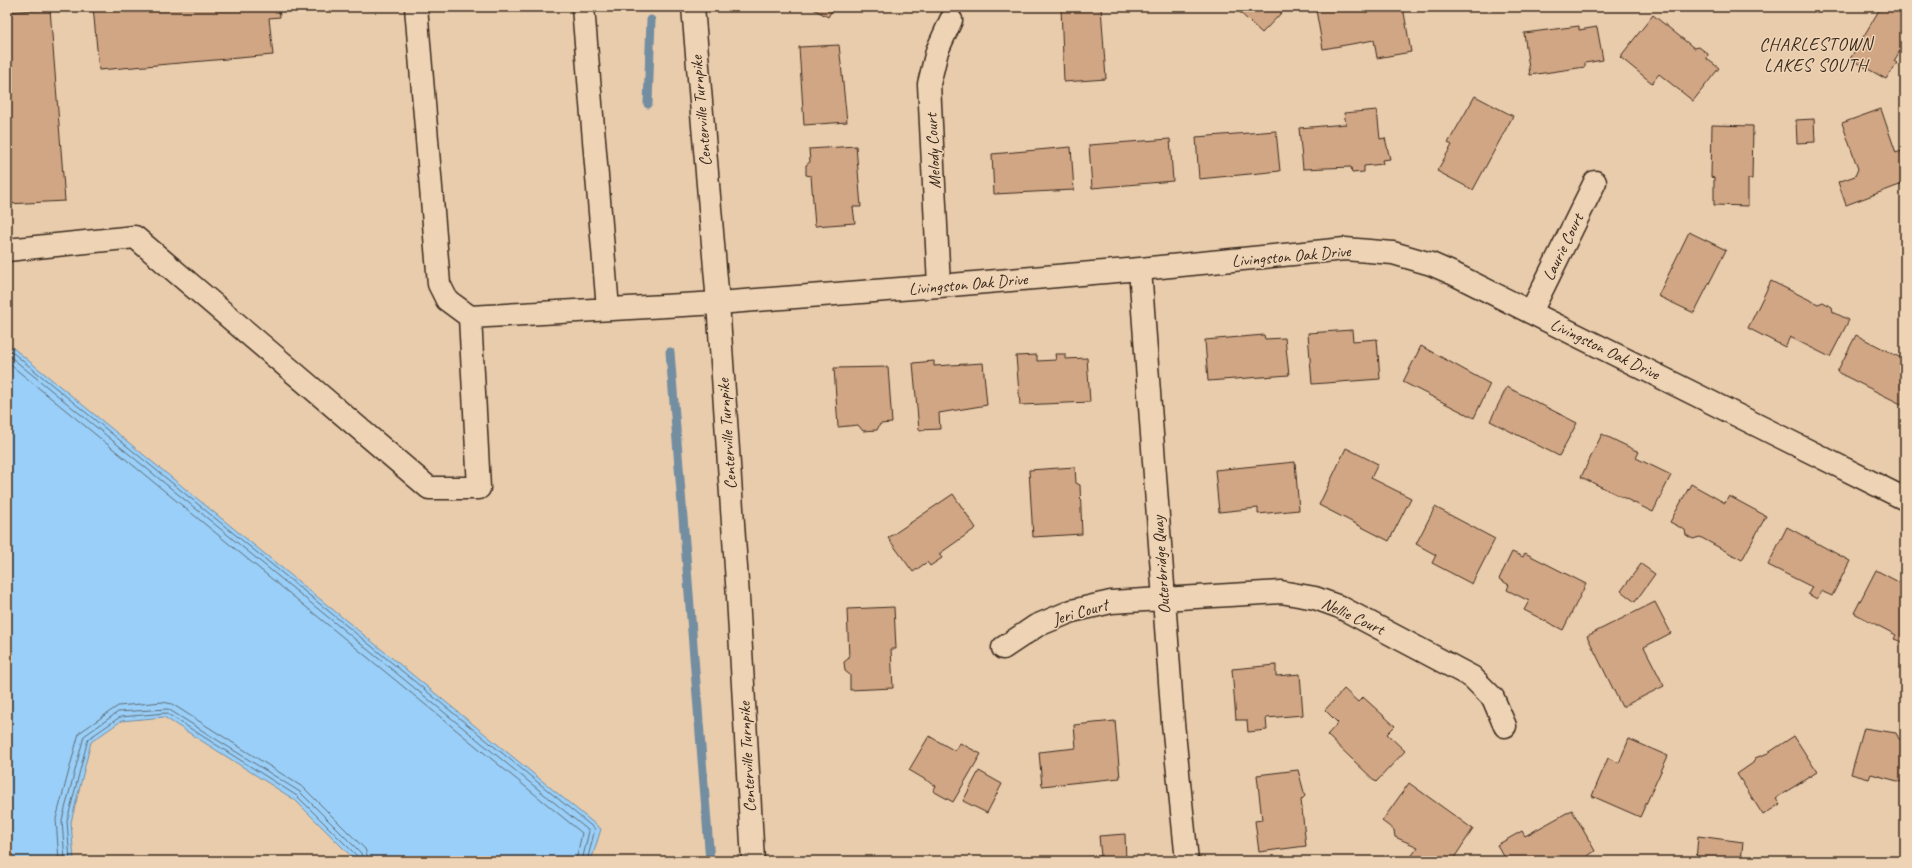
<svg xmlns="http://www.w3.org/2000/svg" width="1912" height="868" font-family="Caveat,sans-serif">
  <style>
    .water { fill: #99cff8; stroke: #738da1 }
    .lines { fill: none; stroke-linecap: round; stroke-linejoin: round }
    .shore { stroke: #616c75; stroke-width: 1 }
    .stream { stroke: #738da1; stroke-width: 9 }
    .building { fill: #d1a684; stroke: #3b2a1e }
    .minor-casing { stroke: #3b2a1e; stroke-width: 25 }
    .major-casing { stroke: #3b2a1e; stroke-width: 25 }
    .minor { stroke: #eed4b5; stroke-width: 22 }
    .major { stroke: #eed4b5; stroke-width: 22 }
    .labels { text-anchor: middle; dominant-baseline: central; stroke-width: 3; stroke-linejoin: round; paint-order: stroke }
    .street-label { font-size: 17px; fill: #3b2a1e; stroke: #eed4b5 }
    .neighbourhood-label { font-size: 18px; letter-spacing: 1px; fill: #3b2a1e; stroke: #eed4b5 }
  </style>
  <rect width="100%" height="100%" fill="#e9ccac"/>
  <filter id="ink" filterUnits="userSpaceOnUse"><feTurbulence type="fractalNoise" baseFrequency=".025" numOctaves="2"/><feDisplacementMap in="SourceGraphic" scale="8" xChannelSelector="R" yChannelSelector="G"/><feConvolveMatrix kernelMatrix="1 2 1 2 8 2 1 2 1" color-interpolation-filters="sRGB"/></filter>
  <g filter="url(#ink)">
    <path class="water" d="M7,343L601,829L591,861H356L295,800L164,717L121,721L91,742L71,822L74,861H7Z"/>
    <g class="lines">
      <path class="shore" d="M7,348L595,829L587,861
        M7,354L589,831L582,861
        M7,362L582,833L576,861
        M59,861L56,819L79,733L118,706L163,702L172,704L304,788L365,849L369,861
        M65,861L62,820L84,736L118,712L168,709L300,792L361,853L363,861
        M70,861L67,821L88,739L120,717L166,713L297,796L357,856L358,861"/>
      <path class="stream" d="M648,104L651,20
        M670,352L710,861"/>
    </g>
    <path class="building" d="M93,7H268V9L279,8L280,17L269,18L273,55L99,70Z
      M810,7H834L828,17Z
      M1061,7H1101L1106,79L1064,82Z
      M1234,7H1287L1262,33Z
      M1331,7H1403L1411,52L1377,58L1374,40L1323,49L1316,10Z
      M1881,7H1900L1905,10V42L1894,61L1897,63L1886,79L1850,59Z
      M50,9L65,201L7,204V12Z
      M1653,15L1694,48L1699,47L1708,54L1707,59L1719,68L1693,101L1659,74L1652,83L1620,57Z
      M1579,26V30L1597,27L1603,60L1585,63V67L1530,75L1524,33Z
      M839,45L847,122L804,125L799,47Z
      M1475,96L1513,116L1473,190L1437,171L1452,145L1448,143Z
      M1881,109L1896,153L1901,151L1905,163L1902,164L1905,172V183L1846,205L1838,182L1855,176L1858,169L1842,123Z
      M1377,110L1380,139L1385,138L1390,159L1382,160L1383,164L1364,166V172L1352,173L1351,167L1303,169L1299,128L1346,124L1344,113Z
      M1814,119L1815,142L1797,143L1796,120Z
      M1712,125L1753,126L1752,179H1748V206L1714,205V178L1711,177Z
      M1276,131L1280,171L1199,179L1196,137Z
      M1170,139L1173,181L1092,188L1089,145Z
      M856,146L861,207H853L855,223L815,226L811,176L806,175V165L810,162L809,149Z
      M1071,147L1074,190L994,194L992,154Z
      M1689,232L1726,250L1694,313L1658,296Z
      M1771,281L1818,304L1823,302L1832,307L1833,312L1849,320L1830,357L1790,337L1785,347L1748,328Z
      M1352,330L1353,341L1377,339L1380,379L1312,384L1308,333Z
      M1264,335L1265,339L1285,338L1289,375L1208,381L1205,340Z
      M1856,335L1905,360V406L1837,372Z
      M1421,346L1490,384L1474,418L1403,382Z
      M1055,354H1065V359L1087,358L1090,402L1020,405L1016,356L1037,355V361L1056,360Z
      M934,361V366L983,363L987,405L939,413L940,429L919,430L913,363Z
      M888,367L892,423L880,424L877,430L863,431L858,425L838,427L834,368Z
      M1507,387L1577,423L1559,456L1490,421Z
      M1602,434L1639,452L1636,458L1671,475L1653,512L1581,477Z
      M1346,448L1378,464L1371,478L1411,498L1389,541L1319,505Z
      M1295,462L1299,510L1258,514V508L1219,512L1215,470Z
      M1075,467L1076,483L1080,485L1082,534L1033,537L1029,470Z
      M1691,484L1725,503L1729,496L1766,516L1742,560L1700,537L1693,539L1686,535L1685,530L1670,522Z
      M953,494L976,528L939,554L942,558L930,566L927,562L913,572L888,538Z
      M1435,507L1495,539L1472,584L1432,563L1436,555L1416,544Z
      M1787,527L1850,561L1832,596L1821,591L1817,599L1808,594L1812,587L1768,565Z
      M1512,552L1523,557L1525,553L1586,584L1563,630L1524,610L1529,601L1507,590L1509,585L1499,579Z
      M1641,564L1655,574L1635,602L1621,591Z
      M1876,570L1904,585L1902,590L1905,592V643L1894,639L1896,635L1854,613Z
      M1655,602L1671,633L1644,647L1664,686L1622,707L1587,636Z
      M894,607L896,649H891L893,688L850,690V675L845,671L844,662L849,658L847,609Z
      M1276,665V676L1300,674L1303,715L1266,718L1267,730L1248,732L1247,720H1236L1232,669Z
      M1344,689L1358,702L1363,697L1395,726L1387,734L1405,751L1376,782L1327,735L1338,723L1325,710Z
      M1115,721L1120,778L1042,786L1039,752L1076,748L1074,725Z
      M1864,728L1896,733L1899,739L1905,741V783L1871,774L1869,779L1851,774Z
      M929,736L955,751L960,743L981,754L953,802L933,791L936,786L909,770Z
      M1794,736L1817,772L1776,798L1780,804L1763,815L1737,774L1753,763L1755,758L1768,753Z
      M1629,739L1668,756L1640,817L1592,796L1608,758L1619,763Z
      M1298,770L1305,796L1301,800L1306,846L1259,852L1255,821L1262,820L1257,775Z
      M979,771L1002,784L987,813L963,801Z
      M1409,783L1473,829L1452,861H1408L1418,847L1395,837L1394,830L1382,821Z
      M1572,810L1595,851L1580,861H1507L1497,845L1522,831L1525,836Z
      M1125,834L1126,861H1045L1101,856L1099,836Z
      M1698,836L1743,842L1741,861H1696Z"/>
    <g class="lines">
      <g class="minor-casing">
        <path id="minor" d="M416,7L439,284L447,300L470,317L718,303L939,286L1140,269L1345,249L1393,253L1431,264L1454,274L1905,499
          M583,7L608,309
          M7,250L135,237L429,488H479L470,317
          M1140,269L1173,723L1187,861
          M939,286L929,84L937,51L951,20
          M1531,312L1595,182
          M1003,648L1036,626L1072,611L1111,602L1281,592L1315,598L1340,607L1472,677L1493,698L1505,726"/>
      </g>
      <g class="major-casing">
        <path id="major" d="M693,7L718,303L738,597L753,861"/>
      </g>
      <use href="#minor" class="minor"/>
      <use href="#major" class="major"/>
    </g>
  </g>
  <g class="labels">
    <g class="street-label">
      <text transform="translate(701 111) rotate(-95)">Centerville Turnpike</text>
      <text transform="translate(933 151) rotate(-93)">Melody Court</text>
      <text transform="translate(1563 247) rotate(-64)">Laurie Court</text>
      <text transform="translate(1291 256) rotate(-5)">Livingston Oak Drive</text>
      <text transform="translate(968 284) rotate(-5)">Livingston Oak Drive</text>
      <text transform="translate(1605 349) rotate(26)">Livingston Oak Drive</text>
      <text transform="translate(727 434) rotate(-94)">Centerville Turnpike</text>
      <text transform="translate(1161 565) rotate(-94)">Outerbridge Quay</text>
      <text transform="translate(1080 612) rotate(-16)">Jeri Court</text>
      <text transform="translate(1353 616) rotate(25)">Nellie Court</text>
      <text transform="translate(747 757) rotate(-93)">Centerville Turnpike</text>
    </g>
    <g class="neighbourhood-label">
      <text x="1816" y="44">CHARLESTOWN<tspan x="1816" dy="21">LAKES SOUTH</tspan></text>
    </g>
  </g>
  <rect width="1912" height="868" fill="none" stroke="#eed4b5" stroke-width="24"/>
  <rect x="12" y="12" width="1888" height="844" fill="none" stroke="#3b2a1e" stroke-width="1.5" filter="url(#ink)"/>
</svg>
